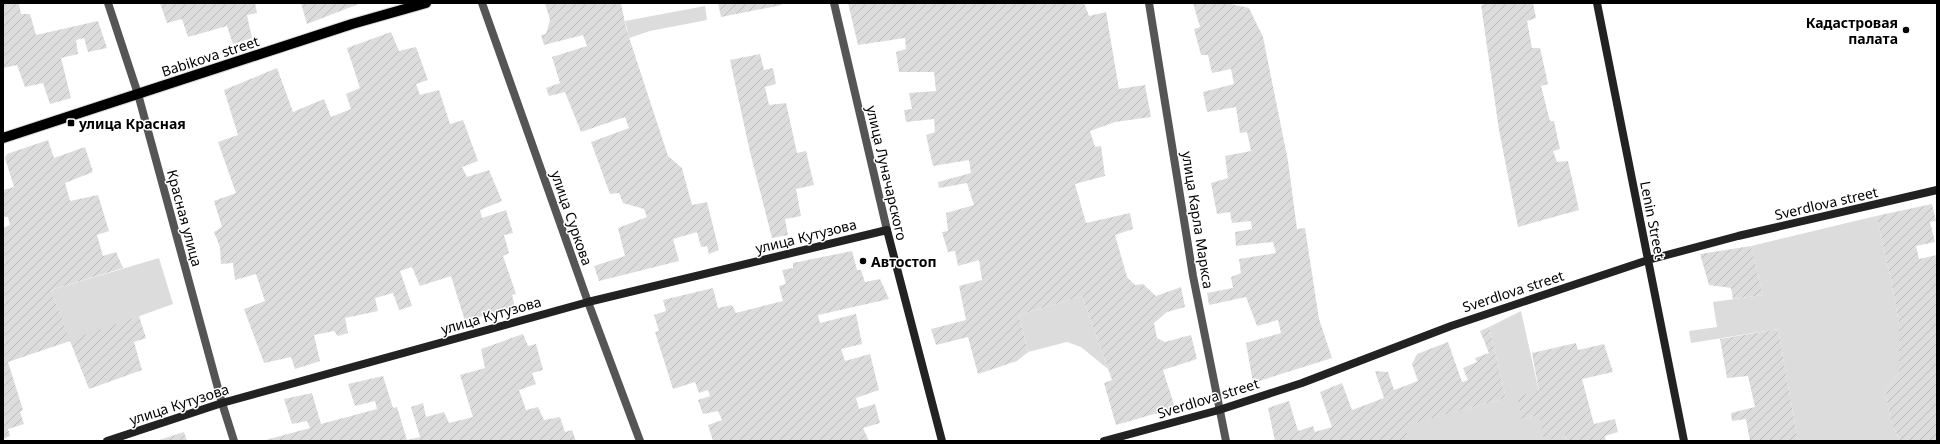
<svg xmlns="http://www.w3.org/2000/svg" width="1940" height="444" font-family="'Noto Sans',sans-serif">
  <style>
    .grass { fill: #dcdcdc }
    .garden { fill: url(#garden-furrows) }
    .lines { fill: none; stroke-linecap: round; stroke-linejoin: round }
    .primary-casing { stroke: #dbdbdb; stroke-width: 12 }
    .street { stroke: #555; stroke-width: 8 }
    .secondary { stroke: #222; stroke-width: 8 }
    .primary { stroke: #000; stroke-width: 10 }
    .poi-dot { fill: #000; stroke: #fff; stroke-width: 1.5 }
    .labels { text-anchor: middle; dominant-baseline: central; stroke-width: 3; stroke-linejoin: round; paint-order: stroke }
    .poi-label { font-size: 14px; font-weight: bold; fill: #000; stroke: #fff; text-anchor: start }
    .street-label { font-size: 14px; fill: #000; stroke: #fff }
  </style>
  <defs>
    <pattern id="garden-furrows" width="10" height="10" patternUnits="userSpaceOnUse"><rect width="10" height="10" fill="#dcdcdc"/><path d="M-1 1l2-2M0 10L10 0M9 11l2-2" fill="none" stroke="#bbb"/></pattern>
  </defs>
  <rect width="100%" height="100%" fill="#fff"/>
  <path class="grass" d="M705,6L707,20L650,31L629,38L625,21Z
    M1876,216L1890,275L1899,324V373L1885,391L1891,422L1900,441H1798L1778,329L1691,343L1689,331L1717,327L1713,302L1763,295L1751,246Z
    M159,258L173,304L70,341L51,290Z
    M1082,296L1108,369L1081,347L1067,342L1028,352L1019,315Z
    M1521,311L1539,392L1522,420L1539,415L1565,435L1566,441H1410L1403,426L1506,398L1489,327Z"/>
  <path class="garden" d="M3,3H23L19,4L21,14H30L36,35L98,21L107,48L88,52L84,38L76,40L78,54L61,58L71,98L50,104L43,83L25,87L17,65L3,68Z
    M160,3H255L257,13L247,15L252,38L233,44L227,26L188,37L182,19L167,23Z
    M301,3H361L307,24Z
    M545,3H621L626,28L668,156L682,168L692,205L707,202L719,250L709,254L707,246L701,247L697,232L673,239L679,261L599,281L594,266L625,256L618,228L647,217L644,209L623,203L619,193L610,194L591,142L629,128L625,117L581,132L565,92L549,96L546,88L560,83L552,57L587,46L583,35L544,45L541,35L546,34L550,20Z
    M718,3H781L782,5L721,17Z
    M848,3H1084L1089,16L1106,12L1119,89L1145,85L1151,117L1115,122L1090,131L1095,147L1101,146L1105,176L1075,184L1086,223L1130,213L1133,229L1115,235L1127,277L1135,285L1143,284L1156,296L1181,287L1185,307L1167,312L1154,323L1157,338L1165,342L1191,335L1197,359L1163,370L1175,408L1116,425L1104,383L1112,380L1082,296L1019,315L1028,352L1017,361L978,374L968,337L936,345L931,329L966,320L959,286L982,280L979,260L958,266L955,251L948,252L942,232L948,231L946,213L974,205L967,183L939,188L938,182L971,173L969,160L933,166L926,135L935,132L934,119L906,122L904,110L912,109L909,93L936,91L934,72H899L896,52L906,49L905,38L858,45Z
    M1193,3H1226L1249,8L1263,37L1288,161L1297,229L1305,228L1319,319L1332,358L1253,383L1246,343L1281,333L1278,320L1257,326L1246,297L1209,305L1207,293L1233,288L1231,277L1241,273L1239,259L1276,253L1273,242L1236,246L1235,232L1252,229L1251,221L1232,223L1230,212L1217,214L1211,183L1228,178L1225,156L1251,151L1247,132L1240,133L1236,107L1207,112L1203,92L1234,84L1231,69L1212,73L1208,55H1201L1194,29L1200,27Z
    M1489,3H1533L1536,18L1527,21L1532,48H1540L1548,84L1541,86L1550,121H1554L1560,149L1553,151L1557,162L1568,161L1579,210L1518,227L1499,130L1481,5Z
    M391,32L399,51L416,47L428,80L416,84L420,95L439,90L450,124L463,120L478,161L462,167L467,177L489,170L502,201L480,210L482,218L506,210L513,233L504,235L509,253L503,256L516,294L512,295L515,307L465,321L451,276L420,286L412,267L400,271L412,306L399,310L393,293L375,298L378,311L345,318L348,333L338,336L334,331L314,335L320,361L295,369L291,357L264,363L244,309L265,301L256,274L235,280L233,263L221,264L220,247L214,232L222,227L214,201L236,193L218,142L238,135L224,90L277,68L293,112L324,99L331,117L351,109L346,94L360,88L347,48Z
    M760,54L764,70L773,68L776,84L765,87L769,105L786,103L797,153L806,151L814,185L796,189L801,216L785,219L788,235L772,238L750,152L730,60Z
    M48,140L54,158L85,147L93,172L65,183L70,201L98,195L109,231L97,235L103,256L116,252L123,268L51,290L70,340L139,316L146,338L134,342L142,370L89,389L70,341L8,362L23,410L20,412L24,424L8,429L10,436L3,439V228L10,225L8,217H3V190L14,187L5,158L7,154Z
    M1932,204L1936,221L1930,222L1935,242L1916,246L1919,259L1937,255V441H1900L1891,422L1885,391L1899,373V324L1890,275L1876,216Z
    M1751,246L1763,295L1733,299L1731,288L1709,285L1700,254Z
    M852,251L857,270H861L865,282L880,279L889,299L818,315L820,323L856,314L862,344L841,349L845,361L870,354L879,390L856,398L859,409L875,404L880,423L863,428L869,441H713L708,425L722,420L718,411L703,414L698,400L710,396L708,390L699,393L695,382L673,389L655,332L659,331L654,315L666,311L663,300L713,288L718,308L732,305L736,313L783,301L779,286L786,284L782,270L793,268V263Z
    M1489,327L1506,398L1404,426L1410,441H1275L1268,408L1289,401L1298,431L1313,426L1315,432L1332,427L1320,392L1342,383L1352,410L1384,398L1375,371L1388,372L1394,390L1418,381L1412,364L1417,354L1448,342L1462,382L1468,380L1463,368L1477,362L1475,358L1489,353L1480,331Z
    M1778,329L1798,441H1750L1746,419L1732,421L1731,413L1755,407L1748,376L1727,378L1720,339Z
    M523,334L528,346L536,344L543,370L532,373L536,384L519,390L526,410L538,407L544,420L560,417L565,432L572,430L576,441H262L310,428L307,421L292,424L284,399L312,393L321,424L377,409L375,401L355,406L348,384L383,376L393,408L397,407L407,440L420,437L411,407L423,403L426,417L444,412L449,423L473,417L460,375L485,368L481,349Z
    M1576,343L1578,350L1604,344L1613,372L1582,379L1594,424L1615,419L1618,432L1605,436L1606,441H1566L1565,435L1544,441L1539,415L1522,420L1517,396L1539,391L1532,353Z
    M184,432L187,441H156Z"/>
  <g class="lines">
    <g class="primary-casing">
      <path id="primary" d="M3,138L352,24L426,3"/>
    </g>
    <path class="street" d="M108,3L138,94L222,403L234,441
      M482,3L588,302L640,441
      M834,3L887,230
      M1149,3L1193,276L1226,441"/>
    <path class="secondary" d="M1597,3L1684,441
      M107,441L222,403L588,302L887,230L942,441
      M1104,441L1219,410L1302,383L1451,326L1648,260L1738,236L1937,190"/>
    <use href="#primary" class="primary"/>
  </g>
  <g class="poi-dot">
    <circle cx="1906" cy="30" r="4"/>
    <rect x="67" y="119" width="8" height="8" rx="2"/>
    <circle cx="863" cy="261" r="4"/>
  </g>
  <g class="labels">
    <g class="poi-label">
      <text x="1898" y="22" text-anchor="end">Кадастровая<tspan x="1898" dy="16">палата</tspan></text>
      <text x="79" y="123">улица Красная</text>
      <text x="871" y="261">Автостоп</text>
    </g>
    <g class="street-label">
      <text transform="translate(210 56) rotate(-18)">Babikova street</text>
      <text transform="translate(887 173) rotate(77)">улица Луначарского</text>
      <text transform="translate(1826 203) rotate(-13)">Sverdlova street</text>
      <text transform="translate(185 218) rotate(75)">Красная улица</text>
      <text transform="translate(572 218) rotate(71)">улица Суркова</text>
      <text transform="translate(1198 220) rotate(81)">улица Карла Маркса</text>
      <text transform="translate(1653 220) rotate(79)">Lenin Street</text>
      <text transform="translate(806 236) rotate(-14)">улица Кутузова</text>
      <text transform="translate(1513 291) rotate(-18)">Sverdlova street</text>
      <text transform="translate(491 315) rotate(-16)">улица Кутузова</text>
      <text transform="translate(1208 398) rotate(-17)">Sverdlova street</text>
      <text transform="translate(179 404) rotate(-18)">улица Кутузова</text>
    </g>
  </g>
  <rect width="1940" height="444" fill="none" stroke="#000000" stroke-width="8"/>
</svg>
